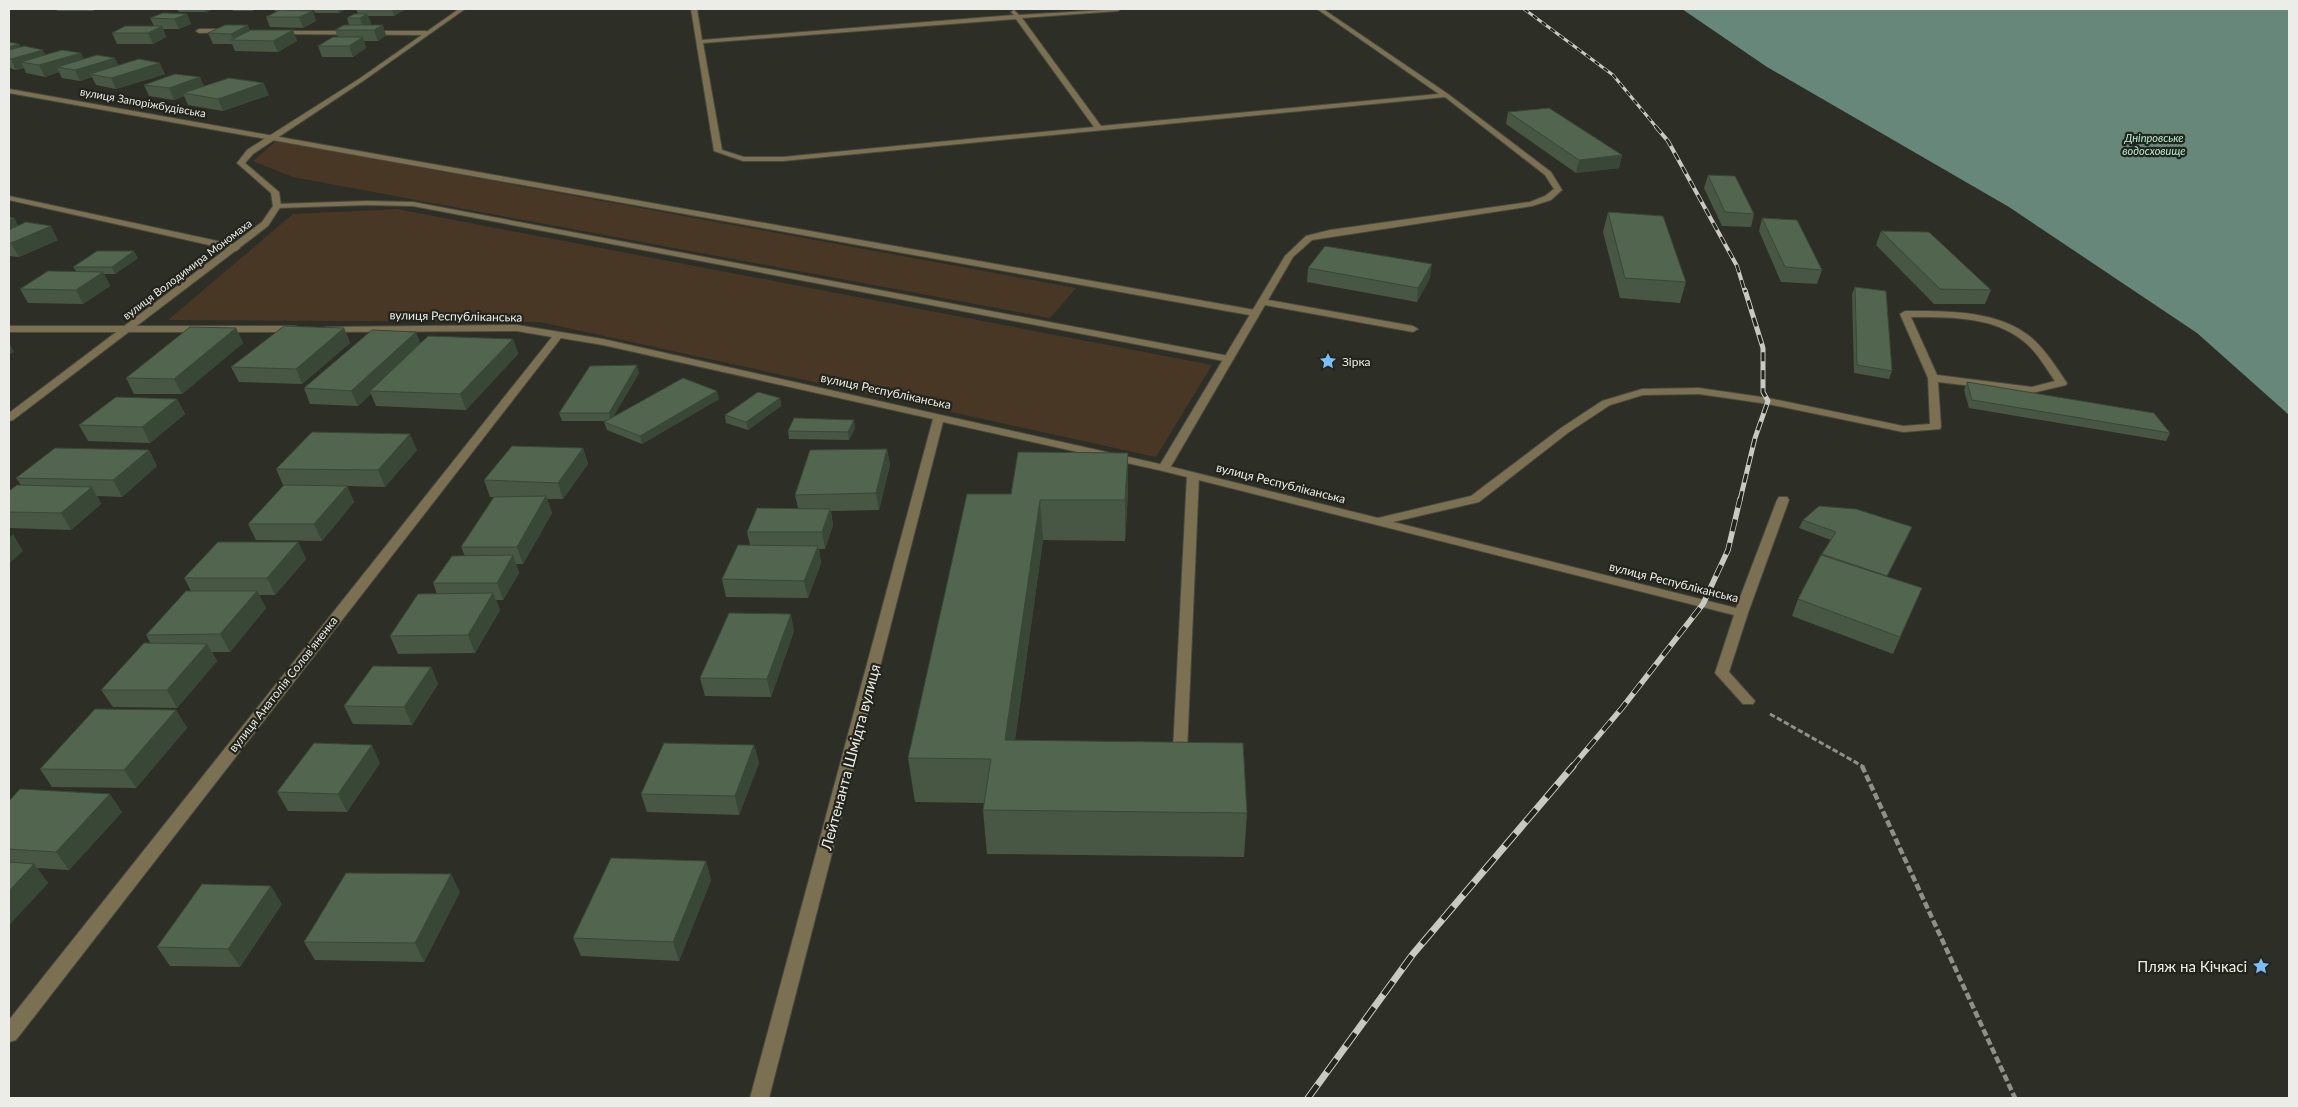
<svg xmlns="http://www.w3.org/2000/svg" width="2298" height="1107" font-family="Lato,sans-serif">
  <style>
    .green { fill: #493726 }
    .water { fill: #67877a }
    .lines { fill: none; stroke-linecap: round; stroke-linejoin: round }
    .service-casing { stroke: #484941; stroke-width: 2 }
    .minor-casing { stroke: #484941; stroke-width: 2 }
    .tertiary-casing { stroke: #484941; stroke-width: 2 }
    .path-far1 { stroke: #8f9089; stroke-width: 3; stroke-dasharray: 5.5 2.5; stroke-linecap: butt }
    .path { stroke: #8f9089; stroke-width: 4.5; stroke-dasharray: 7 3; stroke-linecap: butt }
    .service { fill: #7b7052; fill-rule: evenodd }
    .minor { fill: #7b7052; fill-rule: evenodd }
    .tertiary { fill: #7b7052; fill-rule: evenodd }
    .rail-far4-casing { stroke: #c8c9c3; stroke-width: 3 }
    .rail-far3-casing { stroke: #c8c9c3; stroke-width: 4 }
    .rail-far2-casing { stroke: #c8c9c3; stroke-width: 5 }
    .rail-far1-casing { stroke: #c8c9c3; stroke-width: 5.5 }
    .rail-casing { stroke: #c8c9c3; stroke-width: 7 }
    .rail-far4 { stroke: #23241c; stroke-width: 2; stroke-dasharray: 5.5; stroke-linecap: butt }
    .rail-far3 { stroke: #23241c; stroke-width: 2.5; stroke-dasharray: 8; stroke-linecap: butt }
    .rail-far2 { stroke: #23241c; stroke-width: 3; stroke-dasharray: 9; stroke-linecap: butt }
    .rail-far1 { stroke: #23241c; stroke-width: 4; stroke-dasharray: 12; stroke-linecap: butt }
    .rail { stroke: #23241c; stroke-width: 5; stroke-dasharray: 16; stroke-linecap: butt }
    .wall { fill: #475744 }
    .shaded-wall { fill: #394737 }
    .building { fill: #52654f; stroke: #394737 }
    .labels { text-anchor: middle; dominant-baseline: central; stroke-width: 4.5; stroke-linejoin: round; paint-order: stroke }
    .far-street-label { font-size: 11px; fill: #ecede8; stroke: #23241c }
    .far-water-label { font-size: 11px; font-style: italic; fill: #b1f0d6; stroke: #23241c }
    .street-label { font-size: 12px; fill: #ecede8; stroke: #23241c }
    .poi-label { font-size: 12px; fill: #ecede8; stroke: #23241c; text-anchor: start }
    .near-street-label { font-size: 15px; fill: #ecede8; stroke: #23241c }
    .near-poi-label { font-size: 15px; fill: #ecede8; stroke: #23241c; text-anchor: end }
  </style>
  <rect width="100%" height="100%" fill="#2d2e26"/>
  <path class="green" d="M276,141L1076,288L1050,318L293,177L253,161Z
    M397,209L1212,365L1156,457L540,322L168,320L293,214Z"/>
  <path class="water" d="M1682,9H2289V415L2197,333L2009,207L1767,67Z"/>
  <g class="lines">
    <g class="service-casing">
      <path id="service" d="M691,9H697L702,40L1014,15L1011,12L1014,10L1019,15L1121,9L1118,11L1022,18L1101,126L1439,94L1317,9H1323L1448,94L1551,172L1562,190L1551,200L1532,206L1312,240L1293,257L1268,300L1413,326L1418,329L1413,332L1265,305L1170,468L1164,471L1158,468L1285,256L1306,236L1330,230L1530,202L1545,196L1554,189L1545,175L1445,97L783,161H743L714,151ZM1016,19L1094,127L783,157H744L722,150L703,43Z
        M1193,472L1199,475L1187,751L1185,755L1180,756L1175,755L1173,751L1187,475Z"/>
    </g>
    <g class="minor-casing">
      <path id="minor" d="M228,29L230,32L199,33L196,31L199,29Z
        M276,31H426L429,33L426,35L278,34Z
        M9,89L1255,310L1260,313L1255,316L9,93Z
        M9,196L236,245L240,248L236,251L9,200Z
        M366,201L413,202L1229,356L1234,359L1229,362L413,206L366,205L277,208L273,206L277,204Z
        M1905,311C1945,311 1995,310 2028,335C2044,347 2056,367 2067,383L2066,385L2032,393L1938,382L1941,427L1940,429L1903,432L1768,404L1699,394L1643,395L1610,405L1569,432L1479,502L1393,522L1736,608L1777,500L1779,497H1787L1789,500L1748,613L1729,672L1755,701L1753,704H1743L1715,673L1734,615L1163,471L943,422L769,1098H750L933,419L603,345L561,338L16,1040L9,1042V1020L552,337L517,331L329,332L326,331V327L517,325L603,339L1164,465L1378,518L1471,496L1561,428L1602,401L1642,389L1699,388L1768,398L1903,426L1930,424L1928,378L1900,314ZM1911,317C1947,317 1992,316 2022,340C2036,350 2045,367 2055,381L2032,387L1937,375Z
        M9,326H296L301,329L296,332H9Z"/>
    </g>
    <g class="tertiary-casing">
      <path id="tertiary" d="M459,9H465L363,81L253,154L245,163L279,192L281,206L268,226L13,420L9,421V413L262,222L273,206L271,193L237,163L247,150L359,79Z"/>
    </g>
    <path class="path-far1" d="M1770,714L1864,767"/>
    <path class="path" d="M1862,766L2015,1098"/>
    <use href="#service" class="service"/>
    <use href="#minor" class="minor"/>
    <use href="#tertiary" class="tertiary"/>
    <g class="rail-far4-casing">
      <path id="rail-far4" d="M1524,9L1613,75L1657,128"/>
    </g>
    <g class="rail-far3-casing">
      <path id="rail-far3" d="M1656,127L1668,141L1737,266L1745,292"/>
    </g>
    <g class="rail-far2-casing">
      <path id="rail-far2" d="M1740,500L1755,438L1768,401L1763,392V348L1745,290"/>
    </g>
    <g class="rail-far1-casing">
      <path id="rail-far1" d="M1572,767L1622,708L1703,604L1728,550L1740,499"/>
    </g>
    <g class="rail-casing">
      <path id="rail" d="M1308,1098L1413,954L1573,766"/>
    </g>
    <use href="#rail-far4" class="rail-far4"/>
    <use href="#rail-far3" class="rail-far3"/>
    <use href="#rail-far2" class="rail-far2"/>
    <use href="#rail-far1" class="rail-far1"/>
    <use href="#rail" class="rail"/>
  </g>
  <path class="wall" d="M56,9H97L93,11H57Z
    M102,9H128L125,10H103Z
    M143,9H164L161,10H143Z
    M177,9H213L206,12H179Z
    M232,9H256L252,11H233Z
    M274,9H296L293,10L313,11L316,21L303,28L270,27L266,17L278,11H275Z
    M313,9H346L339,13H315Z
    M356,9H406L394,16H368L371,24L370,25L386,35L378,41H364L366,48L353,57H322L318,46L338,37L335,30L349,25L347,18L358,14Z
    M187,14L191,24L179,29H163L166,37L153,44H117L112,33L154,26L150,18Z
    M293,30L297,41L278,52L235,51L232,44H213L208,33L250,31Z
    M9,42L19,44L20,47L45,55L81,53L83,59L165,74L116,89L96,85L92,77L80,81L62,78L59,72L45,77L26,73L24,68L16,70L9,68Z
    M144,85L204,86L269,95L223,111L188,105L184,96L174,100L149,96Z
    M1508,112L1622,155L1619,168L1576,173L1506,124Z
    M1708,175L1754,214L1751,227L1722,226L1704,188Z
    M1608,212L1686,282L1680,303L1620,298L1603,232Z
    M9,217L14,218L18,226L58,240L19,257L9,256Z
    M1762,218L1822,270L1817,284L1781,282L1759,231Z
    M1881,231L1991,290L1985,304H1934L1876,245Z
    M138,258L115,274H104L110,286L83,304L28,303L20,289L76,271L73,267Z
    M1308,268L1430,278L1417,302L1307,282Z
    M1855,287L1892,371L1889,379L1854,373L1852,294Z
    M236,328L243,343L182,394H134L126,378Z
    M344,328L350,343L302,384L239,382L231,367Z
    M416,332L420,343L513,339L518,354L466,410L376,406L371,394L358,406L310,404L304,388Z
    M639,373L613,417L719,399L642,444L607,430L604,422L607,421H562L559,413Z
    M1967,382L2170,433L2166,441L1969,408L1964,390Z
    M780,398L781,406L748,430L726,423L725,415Z
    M177,399L185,414L150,443L88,441L79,425Z
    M855,428L849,440L789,439L788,431Z
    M583,448L588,464L563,499H547L552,513L523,564H516L519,573L503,600H496L500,610L475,653L398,654L390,636L437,594L433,583L465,556L461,547L499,497H490L484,480Z
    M887,449L890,465L879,510L831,511L833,525L825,549H819L821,563L808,598L726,597L722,579L750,545L747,532L798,508L795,495Z
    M149,450L157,466L122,497L97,496L101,504L71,530L9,528V491L21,485L16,478Z
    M417,450L385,487L347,486L354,502L322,541L256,540L248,524L294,485H283L276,469Z
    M1128,493L1125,541L1043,540L1015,740L1247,813L1244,857L987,854L983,810L984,803L915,802L908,758L1011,494Z
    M1803,520L1908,536L1887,577L1922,588L1893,654L1792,616L1798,599L1821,555L1831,540L1799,528Z
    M298,542L306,559L275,595H259L266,608L230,652H212L217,661L177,708L113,707L101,690L151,644L146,635L191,591L184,578Z
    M794,631L771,697L705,696L700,678Z
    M431,667L438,684L412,725L353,724L344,706Z
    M176,710L187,728L136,788L52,787L40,769Z
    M754,745L759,763L739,815L647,812L641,794Z
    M380,763L347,812L288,811L277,792Z
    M9,801L122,812L69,870L37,868L48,883L9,925Z
    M706,861L711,880L679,961L581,956L573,938Z
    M460,892L424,962L315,960L304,942Z
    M282,904L240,967L170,966L157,947Z"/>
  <path class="shaded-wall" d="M205,9H213L206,12Z
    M338,9H346L339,13Z
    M392,9H406L394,16Z
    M313,11L316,21L303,28L299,17Z
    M187,14L191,24L179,29L174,19Z
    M367,14L371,24L363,29L360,18Z
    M248,25L252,36L234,40L231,34Z
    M383,25L386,35L378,41L374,30Z
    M162,26L166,37L153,44L148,33Z
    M293,30L297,41L278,52L273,41Z
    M363,37L366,48L353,57L349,46Z
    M19,44L24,55L43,50L48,61L21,62L24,68L16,70L11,59L9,58V47Z
    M81,53L86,64L57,67L59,72L45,77L39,65Z
    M115,58L120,69L90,74L92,77L80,81L75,70Z
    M160,63L165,74L116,89L111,78Z
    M200,77L205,88L183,93L184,96L174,100L169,88Z
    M264,83L269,95L223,111L218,99Z
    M1622,155L1619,168L1576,173L1579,160Z
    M14,218L21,231L9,236V220Z
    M51,226L58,240L19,257L11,243Z
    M134,251L138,258L115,274L112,267Z
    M1432,264L1430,278L1417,302L1418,288Z
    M103,272L110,286L83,304L76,290Z
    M236,328L243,343L182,394L174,379Z
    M344,328L350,343L302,384L296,369Z
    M416,332L422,347L370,391L371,394L358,406L351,391Z
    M513,339L518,354L466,410L460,394Z
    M9,342L14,352L9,355Z
    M637,365L639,373L611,421L609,413Z
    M717,391L719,399L642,444L640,436Z
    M780,398L781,406L748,430L746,422Z
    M177,399L185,414L150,443L142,427Z
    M854,420L855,428L849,440L848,432Z
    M410,434L417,450L385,487L378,470Z
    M583,448L588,464L563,499L558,483Z
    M887,449L890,465L879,510L876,493Z
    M149,450L157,466L122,497L113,480Z
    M1128,453V493L1125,541V500Z
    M347,486L354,502L322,541L314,524Z
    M92,487L101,504L71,530L61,513Z
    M546,496L552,513L523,564L517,547Z
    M1040,500L1043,540L1009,784L1005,740Z
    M830,509L833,525L825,549L822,532Z
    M1912,527L1908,536L1883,585L1887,576Z
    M13,534L23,551L9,564V538Z
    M298,542L306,559L275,595L267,578Z
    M818,546L821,563L808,598L804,581Z
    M513,555L519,573L503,600L497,583Z
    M257,591L266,608L230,652L220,634Z
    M493,593L500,610L475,653L468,635Z
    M791,614L794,631L771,697L767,679Z
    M207,644L217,661L177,708L167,690Z
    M431,667L438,684L412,725L404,707Z
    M176,710L187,728L136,788L124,770Z
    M372,745L380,763L347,812L338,794Z
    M754,745L759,763L739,815L735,796Z
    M110,794L122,812L69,870L56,852Z
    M706,861L711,880L679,961L673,942Z
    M34,864L48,883L9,925V891Z
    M451,874L460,892L424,962L415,943Z
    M271,886L282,904L240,967L228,949Z"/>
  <path class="building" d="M280,10L313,11L299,17H266Z
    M163,13L187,14L174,19L150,18Z
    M354,14H367L360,18H347Z
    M225,25H248L231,34L208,33Z
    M344,25H383L374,30H335Z
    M125,26H162L148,33H112Z
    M251,30H293L273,41L231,40Z
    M333,37H363L349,46H318Z
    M9,42L19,44L9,47Z
    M24,46L43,50L11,59L9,58V50Z
    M62,50L81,53L39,65L21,62Z
    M97,55L115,58L75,70L57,67Z
    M139,59L160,63L111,78L90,74Z
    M175,74L200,77L169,88L144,85Z
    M229,78L264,83L218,99L183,93Z
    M1549,108L1622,155L1579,160L1508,112Z
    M1708,175L1735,176L1754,214L1725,212Z
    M1608,212L1663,216L1686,282L1625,278Z
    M1762,218L1797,220L1822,270L1785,267Z
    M26,222L51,226L11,243H9V230Z
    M1881,231L1929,232L1991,290L1940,289Z
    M1325,246L1432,264L1418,288L1308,268Z
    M97,251H134L112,267H73Z
    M48,271L103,272L76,290L20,289Z
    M1855,287L1886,291L1892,371L1857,365Z
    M284,326L344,328L296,369L231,367Z
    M190,327L236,328L174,379L126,378Z
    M372,330L416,332L351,391L304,388Z
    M428,336L513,339L460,394L370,391Z
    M637,365L609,413H559L590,366Z
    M683,378L717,391L640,436L604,422Z
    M1967,382L2154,413L2170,433L1972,400Z
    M758,392L780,398L746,422L725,415Z
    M116,397L177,399L142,427L79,425Z
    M794,418L854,420L848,432L788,431Z
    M312,432L410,434L378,470L276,469Z
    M512,446L583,448L558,483L484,480Z
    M55,448L149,450L113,480L16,478Z
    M887,449L876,493L795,495L810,450Z
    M1018,452L1128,453L1125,500H1040L1005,740L1243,743L1247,813L983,810L991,759L908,758L967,494H1011Z
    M17,485L92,487L61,513L9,512V491Z
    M284,485L347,486L314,524H248Z
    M546,496L517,547H461L494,497Z
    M1819,506L1856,509L1912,527L1887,576L1822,554L1836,532L1803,520Z
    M757,508L830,509L822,532H747Z
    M218,542H298L267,578H184Z
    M738,545L818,546L804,581L722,579Z
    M513,555L497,583H433L452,556Z
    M1821,555L1922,588L1900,637L1798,599Z
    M186,591H257L220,634L146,635Z
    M493,593L468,635L390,636L418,594Z
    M729,613L791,614L767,679L700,678Z
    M144,643L207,644L167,690H101Z
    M373,666L431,667L404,707L344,706Z
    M95,709L176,710L124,770L40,769Z
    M314,743L372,745L338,794L277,792Z
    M664,743L754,745L735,796L641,794Z
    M20,789L110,794L56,852L9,849V801Z
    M611,858L706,861L673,942L573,938Z
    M9,862L34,864L9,891Z
    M346,873L451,874L415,943L304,942Z
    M202,884L271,886L228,949L157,947Z"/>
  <defs>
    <g id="sight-bare" transform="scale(1.35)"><path d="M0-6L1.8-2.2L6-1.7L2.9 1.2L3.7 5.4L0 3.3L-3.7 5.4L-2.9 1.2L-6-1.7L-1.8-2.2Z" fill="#7bbef8" stroke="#23241c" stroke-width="2.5" paint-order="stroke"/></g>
  </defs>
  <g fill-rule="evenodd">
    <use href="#sight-bare" x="1328" y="361"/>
    <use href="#sight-bare" x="2261" y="966"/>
  </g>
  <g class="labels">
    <g class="far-street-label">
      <text transform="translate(143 102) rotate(10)">вулиця Запоріжбудівська</text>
      <text transform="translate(187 269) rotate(-37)">вулиця Володимира Мономаха</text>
    </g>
    <g class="far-water-label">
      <text x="2154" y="137">Дніпровське<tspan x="2154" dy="13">водосховище</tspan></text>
    </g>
    <g class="street-label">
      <text transform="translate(456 316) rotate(1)">вулиця Республіканська</text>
      <text transform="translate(886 391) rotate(12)">вулиця Республіканська</text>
      <text transform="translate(1281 483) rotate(14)">вулиця Республіканська</text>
      <text transform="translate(1674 582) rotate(14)">вулиця Республіканська</text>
      <text transform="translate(283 684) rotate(-52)">вулиця Анатолія Солов’яненка</text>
    </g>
    <g class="poi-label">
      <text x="1342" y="361">Зірка</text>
    </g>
    <g class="near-street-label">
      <text transform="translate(850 757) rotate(-75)">Лейтенанта Шмідта вулиця</text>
    </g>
    <g class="near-poi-label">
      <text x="2247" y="966">Пляж на Кічкасі</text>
    </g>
  </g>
  <rect width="2298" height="1107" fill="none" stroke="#ecede8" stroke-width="20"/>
</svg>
